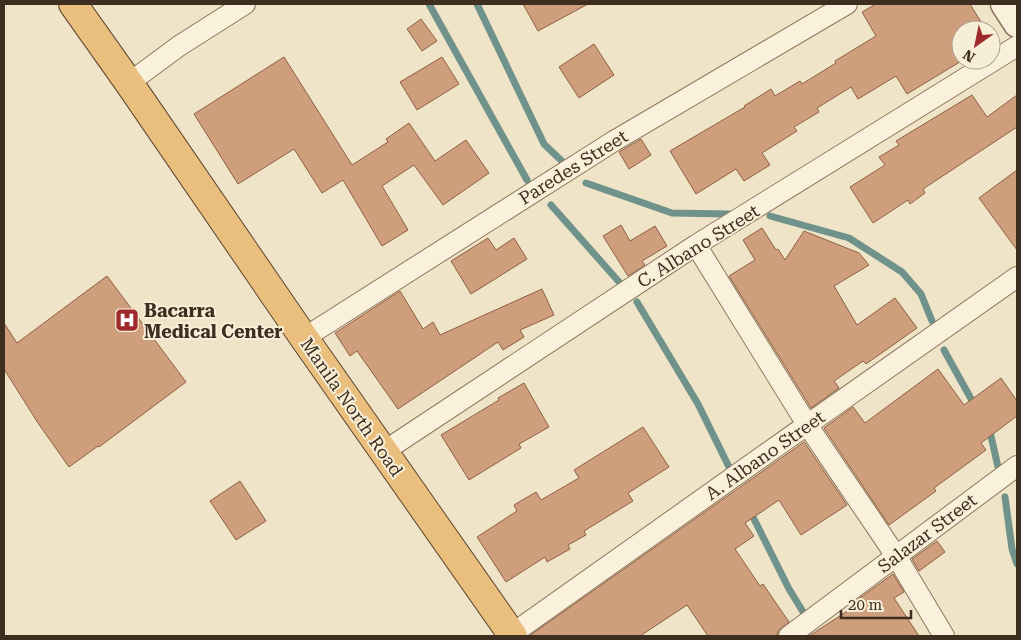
<svg xmlns="http://www.w3.org/2000/svg" width="1021" height="640" font-family="'Roboto Serif',serif">
  <style>
    .lines { fill: none; stroke-linecap: round; stroke-linejoin: round }
    .stream { stroke: #6f938a; stroke-width: 7 }
    .building { fill: #cf9f7d; stroke: #8d5f41 }
    .minor-casing { stroke: #8d765c; stroke-width: 22 }
    .tertiary-casing { stroke: #8d765c; stroke-width: 29 }
    .trunk-casing { stroke: #5b4430; stroke-width: 30 }
    .minor { stroke: #faf1dc; stroke-width: 20 }
    .tertiary { stroke: #faf1dc; stroke-width: 26 }
    .trunk { stroke: #eabe7c; stroke-width: 28 }
    .labels { text-anchor: middle; dominant-baseline: central; stroke-width: 4; stroke-linejoin: round; paint-order: stroke }
    .street-label { font-size: 18px; fill: #3d2e20; stroke: #f7eed8 }
    .poi-label { font-size: 18px; font-weight: bold; fill: #3d2e20; stroke: #f7eed8; text-anchor: start }
  </style>
  <rect width="100%" height="100%" fill="#f0e4c8"/>
  <g class="lines">
    <path class="stream" d="M429,4L527,180
      M477,4L544,144L565,164
      M586,183L672,213L729,214
      M551,205L620,283
      M770,216L849,238L902,272L921,294L932,321
      M637,302L698,404L731,471
      M944,350L975,406
      M987,429L991,436L998,467
      M1005,497L1012,549L1017,564
      M749,509L789,589L805,615"/>
  </g>
  <path class="building" d="M523,4H588L538,31Z
    M876,4H970L986,30H961V60H963L907,94L896,76L858,99L851,87L817,108L819,112L794,127L797,131L762,153L770,165L744,181L736,169L696,194L670,151L745,107L744,106L771,89L775,96L800,81L802,84L836,63L835,61L876,36L862,12Z
    M421,19L437,41L422,51L407,29Z
    M594,44L614,75L579,98L559,67Z
    M284,57L352,165L388,142L386,139L409,123L435,161L466,140L489,173L443,205L414,165L382,186L408,230L382,246L343,180L322,193L294,149L238,184L194,114Z
    M442,57L459,84L417,110L400,82Z
    M972,95L987,117L1017,95V127L923,189L925,193L910,204L908,200L873,223L850,187L885,165L879,157L899,145L896,141Z
    M641,139L651,155L629,169L619,152Z
    M1017,170V250L979,198Z
    M621,225L630,241L655,226L667,246L642,261L645,265L628,276L603,236Z
    M762,228L776,250L778,249L785,260L804,231L859,253L869,265L834,286L857,325L895,298L917,328L866,364L863,361L834,381L839,388L811,408L729,276L755,260L743,240Z
    M488,238L496,250L514,238L527,259L471,294L451,261Z
    M107,276L186,382L99,447L98,446L69,467L38,423L4,369V323L17,343Z
    M542,289L554,315L520,330L524,337L503,350L498,342L398,409L357,351L350,356L335,333L400,291L423,329L433,322L440,335Z
    M938,369L964,405L1001,378L1017,401V416L981,443L986,450L934,488L936,491L889,525L824,428L853,407L865,423Z
    M524,383L549,427L519,444L521,448L469,480L441,435L499,400L498,398Z
    M643,427L669,467L628,493L633,501L584,531L586,535L568,545L570,549L547,562L545,557L506,582L477,537L517,511L514,505L536,492L541,500L579,478L574,470Z
    M804,442L847,505L801,535L779,500L745,523L754,536L735,549L760,586L763,584L789,622L778,631L777,636H708L687,605L640,636H529Z
    M240,481L266,521L236,540L210,501Z
    M937,541L945,552L919,571L912,559Z
    M893,574L904,592L894,598L919,636H809L852,608L850,605Z"/>
  <g class="lines">
    <g class="minor-casing">
      <path id="minor" d="M129,83L179,46L245,4
        M696,245L808,426L896,556L944,636
        M304,338L614,141L847,4
        M383,452L696,245L1017,46
        M512,634C679,514 849,396 1017,277
        M789,636L1017,466"/>
    </g>
    <g class="tertiary-casing">
      <path id="tertiary" d="M1004,4L1017,24"/>
    </g>
    <g class="trunk-casing">
      <path id="trunk" d="M73,4L129,83L304,338L513,636"/>
    </g>
    <use href="#minor" class="minor"/>
    <use href="#tertiary" class="tertiary"/>
    <use href="#trunk" class="trunk"/>
  </g>
  <defs>
    <g id="hospital-square" transform="scale(1.25)"><rect x="-9" y="-9" width="18" height="18" rx="4" fill="#9e2a2b" stroke="#f7eed8"/><path d="M-5-5h3v3.5h4V-5h3V5h-3V1.5h-4V5h-3Z" fill="#fff"/></g>
  </defs>
  <g fill-rule="evenodd">
    <use href="#hospital-square" x="127" y="320"/>
  </g>
  <g class="labels">
    <g class="street-label">
      <text transform="translate(573 167) rotate(-32)">Paredes Street</text>
      <text transform="translate(698 246) rotate(-32)">C. Albano Street</text>
      <text transform="translate(352 407) rotate(55)">Manila North Road</text>
      <text transform="translate(765 455) rotate(-35)">A. Albano Street</text>
      <text transform="translate(927 533) rotate(-37)">Salazar Street</text>
    </g>
    <g class="poi-label">
      <text x="144" y="310">Bacarra<tspan x="144" dy="21">Medical Center</tspan></text>
    </g>
  </g>
  <rect width="1021" height="640" fill="none" stroke="#3d2e20" stroke-width="10"/>
  <g transform="translate(976 45) rotate(213)"><circle r="24" fill="#f7eed8" stroke="#ada18e"/>
  <path d="M0-4L9 19L0 12L-9 19Z" fill="#9e2a2b"/>
  <text y="-8" font-size="14" font-weight="bold" text-anchor="middle" fill="#3d2e20">N</text>
  </g>
  <path d="M841 610v8h70v-8" fill="none" stroke="#3d2e20" stroke-width="2.5"/>
  <text x="848" y="610" font-size="15" fill="#3d2e20" stroke="#f7eed8" stroke-width="4" paint-order="stroke">20 m</text>
</svg>
